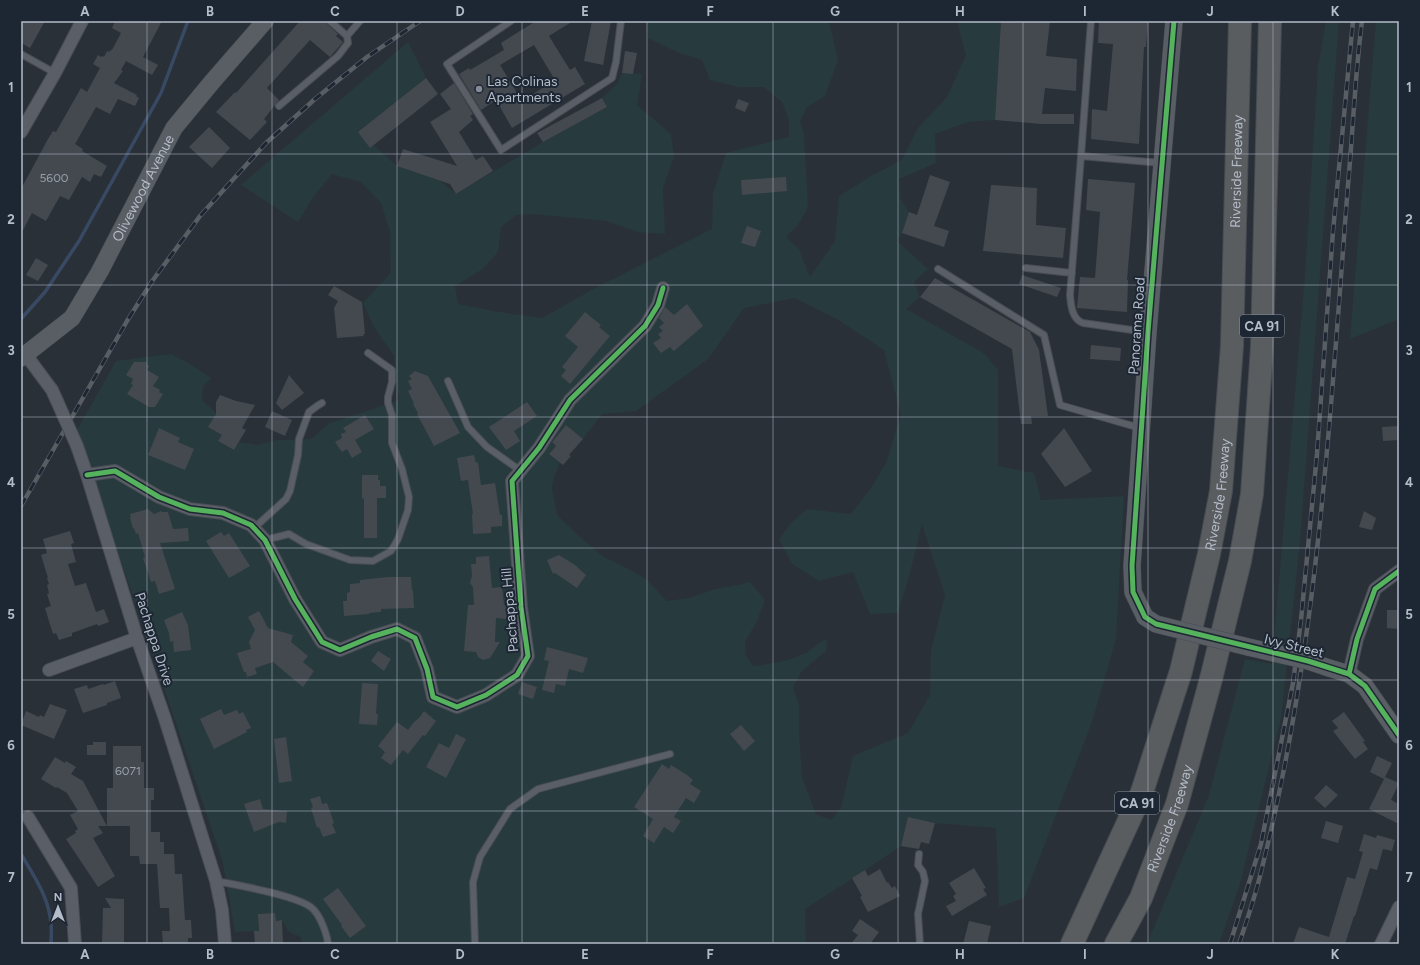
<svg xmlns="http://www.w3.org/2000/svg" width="1420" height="965" font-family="Figtree,sans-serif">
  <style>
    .green { fill: #273a3e; fill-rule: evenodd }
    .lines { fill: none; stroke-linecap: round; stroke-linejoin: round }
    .stream { stroke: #384963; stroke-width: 3.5 }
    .building { fill: #444950; fill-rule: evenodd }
    .lane-casing { stroke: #484c53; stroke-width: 8 }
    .street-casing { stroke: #484c53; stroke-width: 14 }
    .secondary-casing { stroke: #484c53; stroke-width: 18 }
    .highway-casing { stroke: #474c53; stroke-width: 24 }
    .lane { stroke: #5a5e66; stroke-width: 6 }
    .street { stroke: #5a5e66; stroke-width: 12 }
    .secondary { stroke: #595d64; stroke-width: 17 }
    .highway { stroke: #5a5d60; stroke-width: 22 }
    .rail-casing { stroke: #595d64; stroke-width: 4.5 }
    .rail { stroke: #1d2633; stroke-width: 3; stroke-dasharray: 9; stroke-linecap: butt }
    .street-bridge-casing { stroke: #484c53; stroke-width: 14; stroke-linecap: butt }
    .secondary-bridge-casing { stroke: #484c53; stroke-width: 18; stroke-linecap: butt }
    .street-bridge { stroke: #5a5e66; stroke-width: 12 }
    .secondary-bridge { stroke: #595d64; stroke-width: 17 }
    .cycleway-casing { stroke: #1d2633; stroke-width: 8 }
    .cycleway { stroke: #56b35d; stroke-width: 5 }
    .grid { fill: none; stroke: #b4bcc9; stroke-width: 1; stroke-opacity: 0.55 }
    .poi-dot { fill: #848b96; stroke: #1d2633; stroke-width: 1.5 }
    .labels { text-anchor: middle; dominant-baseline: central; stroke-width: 4; stroke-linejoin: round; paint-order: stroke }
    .number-label { font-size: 12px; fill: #989fab }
    .shield { fill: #1d2633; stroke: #878f9c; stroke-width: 1 }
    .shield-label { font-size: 13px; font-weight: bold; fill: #b4bcc9 }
    .poi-label { font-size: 14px; fill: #b4bcc9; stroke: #1d2633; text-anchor: start }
    .street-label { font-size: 14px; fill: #b4bcc9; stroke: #1d2633 }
    .neatline { fill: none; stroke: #b4bcc9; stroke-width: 1.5 }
    .grid-label { font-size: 13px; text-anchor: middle; font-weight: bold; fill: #b4bcc9 }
  </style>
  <rect width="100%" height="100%" fill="#2a3038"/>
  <path class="green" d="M647,21H829L838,60L825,96L807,107L800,121L804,134L808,207L798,225L786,237L799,249L810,277L835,241L839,196L871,176L902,160L918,128L947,97L966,55L957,21H1001L995,120L968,122L935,134L936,163L899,179L901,200L909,212L902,233L897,241L928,269L914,282L920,297L906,309L985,354L998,370V466L1034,473L1041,500L1124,496L1116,639L1092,722L1024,898L999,907L996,828L935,823L908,817L901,846C869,868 837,888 805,909L806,944H302L301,937L289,932L282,920L276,921L275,913L258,914L259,931L235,932L223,863L77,430L116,361L171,354L190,364L211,378L203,386L202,400L216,413L209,427L222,435L218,441L234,450L239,442L257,445L278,440L312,439L328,424L399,400L394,356L374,327L363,303L391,273L390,232L381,203L361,182L332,174L313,197L298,222L241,185L408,42L426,78L359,132L397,166L439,180L456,194L543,142L607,107L602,98L618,83L622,73L642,74L637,105L671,134L674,157L663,188L665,234L638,232L606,221L533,214L516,215L501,227L498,252L483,269L455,286L458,304L493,311L542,318L599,286L712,229L713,194L726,153L789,137V120L782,102L764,87H739L710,80L702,60L679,53L648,38ZM795,298L837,319L884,350L901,415L886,463L871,488L851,514L807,509L792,522L779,539L792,564L819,581L853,572L870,614L898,613L910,573L922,524L945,595L931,650L930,695L908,733L853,756L841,808L831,820L816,814L802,777L799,733V705L793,687L802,671L826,651L827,639C817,643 814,648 806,653C789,661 772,664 753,666L746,655L745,642L757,621L765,600L750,582L739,585L715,589L689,598L667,601L646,579L623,566L604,557L581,538L557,515L552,488L554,477L560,463L549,454L556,446L551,442L566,425L583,439L602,414L636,411L708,359L744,308Z
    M1326,21H1339L1300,542L1281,718L1240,884L1219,944H1147L1209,795L1245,659L1272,664L1305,275L1318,67Z
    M1376,21H1399V319L1350,339Z"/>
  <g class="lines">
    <path class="stream" d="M21,319L45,292L79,241L161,93L188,21
      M21,854C34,876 50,899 51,925C52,931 51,938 51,944"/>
  </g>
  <path class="building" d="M24,21H45L30,48L21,43V27Z
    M115,21H162L143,57L158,65L152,75L126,61L121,70L123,71L114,83L137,95L136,96L139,98L135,106L118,99L110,114L96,107L75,144L83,149L82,151L107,166L101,177L94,174L90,182L82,177L69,200L60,196L46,221L32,213L21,234V189L48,139L53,131L56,132L81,88L87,92L100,68L93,64L98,55L101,57L102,56L104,57L107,51L109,52L111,50H112L121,33L112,28Z
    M300,21H326L327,24L338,34L336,36L343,42L330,57L310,40L267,88L279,100L264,119L267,122L250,140L216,112L235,92L236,93Z
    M536,21H573L549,36L570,70L575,67L585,84L512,128L496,100L481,110L459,74L469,68L470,70L504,50L501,43ZM534,45L555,80L522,101L500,65Z
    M592,21H611L603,65L584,61Z
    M1001,21H1050L1046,56L1077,59L1076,91L1045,88L1042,114H1074V124H1041L995,120Z
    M1099,21H1148L1146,47H1144L1139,144L1091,139L1092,109L1107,111L1113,44L1098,43Z
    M625,51L637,53L633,74L622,73Z
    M426,78L438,94L370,148L358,132Z
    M454,83L473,114L470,116L473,120L459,132L476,160L483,156L493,171L456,194L450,184L397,166L403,149L457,166L430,122L451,109L440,94Z
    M602,98L607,107L543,142L537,133Z
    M738,99L749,103L745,112L735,108Z
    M209,127L230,148L212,168L189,147Z
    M930,175L950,182L934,226L949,231L944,247L902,233L909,212L917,215Z
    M786,177L787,191L742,195L741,180Z
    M1088,179L1135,183L1127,280H1128L1127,312L1077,308L1080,277L1095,278L1100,212L1086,210Z
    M991,185L1037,188L1036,225L1066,228L1063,258L983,251Z
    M747,226L761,231L755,247L741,243Z
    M36,258L48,265L38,281L26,275Z
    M1022,275L1061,288L1057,297L1019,284Z
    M935,278L1030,332L1039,350L1048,416H1031L1032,424H1021L1012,349L920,297Z
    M334,286L362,302L365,334H363L364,336L337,338L334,308L338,301L328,295Z
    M687,304L703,326L674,351L670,347L661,353L653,343L661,338L658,334L663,331L659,327L664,323L659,318L665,307L674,315Z
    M585,312L601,325L599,327L610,336L570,384L561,376L566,370L562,367L578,347L565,336Z
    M1091,345L1121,348L1120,361L1090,359Z
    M134,362H147V365L149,366L147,370L159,377L153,386L160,390L159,392L163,394L155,407H149L127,394L133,385L131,384L133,379L126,375Z
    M415,371L428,376L460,433L434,446L417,414L418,413L413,404L414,403L408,391L412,389L408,381L412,379L409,376Z
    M289,375L304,393L282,410L276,403Z
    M220,395L236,401L255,405L242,428L246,430L234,450L218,441L222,435L208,427L216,414V402Z
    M527,402L537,416L514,431L520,441L506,450L489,427Z
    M272,411L292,420L285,436L265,427Z
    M365,415L374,429L355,440L362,452L352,458L347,449L342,452L335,442L342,438L341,434L346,432L343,428Z
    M566,425L583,439L569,455L571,456L563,465L549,454L556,446L552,442Z
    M1399,426V440L1383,441L1382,427Z
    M159,428L180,438L178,442L194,449L185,470L148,455Z
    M1064,428L1092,471L1065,487L1041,454Z
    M474,455L476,463L478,462L481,485L495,483L500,515H502V526L491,527V533L473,534L472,514H473L468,480L461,481L457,458Z
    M362,475H378V480H380V486H386V498H377V538H364V498L362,499Z
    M148,509L154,514L161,511L162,512H168L173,529L188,528L189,541L160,543L175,589L159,594L155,581L151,582L143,558L145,557L138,533L136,534L134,528L133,529L130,517H131L130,514Z
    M1364,511L1376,518L1372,530L1359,527Z
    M70,531L74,543L71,544L76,562L68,564L75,586L86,583L96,612L104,609L109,622L98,626L97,624L72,633V636L59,640L56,633L53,634L45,608L51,606L47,594L49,593L47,585L49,584L47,578H48L41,555L47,553L43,539Z
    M221,532L224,536L229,533L250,566L229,578L206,541Z
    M559,555L578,567V568L586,575L577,588L555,573L553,574L547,560Z
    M489,556L492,588L502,587L504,605H507V619L496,618L495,642H500L490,658L483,660L478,657L476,652L464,651L468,605H474L473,587L470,583L472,576L471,564H476V557Z
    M388,577H411L412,590H413L414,608L381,609V612L369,613V614L344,616L343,601H347V593L350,592V584L360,583V580Z
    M1387,610H1399V629L1387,628Z
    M259,611L268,628L293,635L291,642L308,656L303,662L314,671L303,687L273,662L255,668L257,674L247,677L246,672H244L237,653L251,649L249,642L255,630L248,617Z
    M182,612L188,625L191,650L174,652L173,641L170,642L169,633L164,620Z
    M547,647L588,658L583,673L569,669L565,686L556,684L554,693L542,690L549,661L544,660Z
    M378,651L391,659L384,671L371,661Z
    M115,681L121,698L107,703V705L83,713L74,689L87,685L88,689L103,684L104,685Z
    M522,682L537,687L533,699L518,694Z
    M362,683L378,684L376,714H378L377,725L359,724Z
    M50,704L67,710L54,739L21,725L26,711L39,717L40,715L44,717Z
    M221,709L224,715L237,710L239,714L243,712L251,728L246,730L247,732L214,749L200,719Z
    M424,711L436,721L425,736L423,735L408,754L403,750L391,765L381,758L385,752L378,746L397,722L408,730L414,722L419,718Z
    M1344,712L1365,741L1363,742L1368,749L1355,759L1333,731L1338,728L1332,721Z
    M741,725L755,741L744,751L730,734Z
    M456,734L466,739L446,778L426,767L439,743L449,748Z
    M286,737L292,781L279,783L274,739Z
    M93,742H106V755H87V745H93Z
    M113,746H141V762H144V788H154V800H151V832H160V842H164V854H174L175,874H182L185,920H191L192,938H188V944H163L162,931H170L169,908H160L157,864H140L139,856H130V826H98L103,833L93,838L115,876L98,887L66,839L76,833L75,831L78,829L70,815L78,811L67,793L57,787L56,788L41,779L55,757L65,763L66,761L76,767L71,774L83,781L107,826V788H113Z
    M1377,756L1392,763L1385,777L1399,783L1391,800L1399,804V824L1369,809L1384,779L1370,772Z
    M662,764L669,769L671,765L687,775L693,780L690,784L701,791L694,803L686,798L674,817L681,821L673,833L664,827L654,843L643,836L653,819L634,807Z
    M1326,785L1338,795L1325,808L1314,798Z
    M320,796L322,804L327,803L334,823L332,824L336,833L323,837L319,827L317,828L311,808L313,807L310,799Z
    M260,799L263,809L287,811L286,823L279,822L254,832L244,804Z
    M908,817L935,823L929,844L921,842L919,849L901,846Z
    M1326,821L1343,826L1338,843L1321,838Z
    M1364,834L1376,838L1377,835L1395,840L1392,851L1383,849L1377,870L1370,868L1355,916H1354L1345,944H1293L1299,927L1329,937L1347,877L1355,879L1363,852L1359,851Z
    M974,868L986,888L983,889L987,895L952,916L946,906L956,901L953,896L956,894L949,883Z
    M880,869L887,883L888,882L892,888L895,886L900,896L868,912L860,897L862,896L852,878L865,870L868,876Z
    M338,888L366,926L350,938L341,926L342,925L323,899Z
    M105,898L124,899V944H102L103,908H111Z
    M275,913L276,921L282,920L283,944H255L254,931H259L258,914Z
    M860,919L879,932L870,944H851L858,935L852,931Z
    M969,921L991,926L987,944H963Z"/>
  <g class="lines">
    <g class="lane-casing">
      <path id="lane" d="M330,21L347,36L360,21
        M511,21L447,64L501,150L612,78L616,62L621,21
        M1091,21L1081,156L1161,163
        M21,54L55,73
        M279,106L338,56L348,43L347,36
        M1081,156L1070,295C1071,306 1072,319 1083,323L1146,332
        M1026,268L1072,273
        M938,269L1044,335L1060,405L1140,428
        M448,381L468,427L487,447L521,471
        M254,528L286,499L290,491L298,455L299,439L309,412L317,406L322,403
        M265,540L289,534L306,544L350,560L373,561L391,551L398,539L408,510L409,497L402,469L392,443V415L388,403V397L392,382V370L368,353
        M919,854L918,865L923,872L925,881L918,914L920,944
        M216,881C236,885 303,896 314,910C321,918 327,934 328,944
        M475,944L473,882L480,857L510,809L538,789L670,754"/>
    </g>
    <g class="street-casing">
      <path id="street" d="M21,132L55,73L82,21
        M26,355L52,390L57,401
        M77,446L87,475L137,638L165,719L216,881L222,910L225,944
        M87,475L115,471L159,497L190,509L223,513L251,525L265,540L295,599L322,642L340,650L371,637L397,629L415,638L427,669L433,697L457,707L486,695L517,675L528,656L521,607L512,481L539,448L570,400L645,326L658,305L663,288
        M49,670L137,638
        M1349,674L1357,639L1375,589L1399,571
        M28,817L71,888L75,944
        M1381,944L1399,907"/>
    </g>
    <g class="secondary-casing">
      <g id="secondary">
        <path id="s1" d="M21,358L72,318L100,271L174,128L212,82L265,21"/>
        <path d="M1156,624L1145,617L1133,592L1132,566L1148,332L1174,21"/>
        <path d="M1248,647L1274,653"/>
        <path d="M1329,668L1349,674L1365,686L1399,735"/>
      </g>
    </g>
    <g class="highway-casing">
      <g id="highway">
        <path id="s2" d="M1072,944L1142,792L1181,671L1209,554L1221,491L1232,346L1240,21"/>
        <path id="s3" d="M1116,944L1141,898L1177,804L1211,679L1240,561L1252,494L1262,347L1270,21"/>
      </g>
    </g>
    <use href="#lane" class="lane"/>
    <use href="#street" class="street"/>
    <use href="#secondary" class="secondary"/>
    <use href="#highway" class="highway"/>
    <g class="rail-casing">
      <path id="rail" d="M21,506L127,321L153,280L200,216L266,143L315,99L367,57L420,21
        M1230,944L1261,844L1293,683L1301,620L1317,454L1333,231L1353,21
        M1239,944C1247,920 1255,897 1261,872C1318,647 1330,415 1348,185C1353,130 1355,75 1362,21"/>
    </g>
    <use href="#rail" class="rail"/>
    <g class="street-bridge-casing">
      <path id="street-bridge" d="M57,401L77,446"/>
    </g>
    <g class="secondary-bridge-casing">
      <path id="secondary-bridge" d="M1156,624L1248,647
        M1274,653L1308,661L1329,668"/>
    </g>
    <use href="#street-bridge" class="street-bridge"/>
    <use href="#secondary-bridge" class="secondary-bridge"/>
    <g class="cycleway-casing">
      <path id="cycleway" d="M1174,21L1148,332L1132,566L1133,592L1145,617L1156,624L1308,661L1349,674L1365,686L1399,735
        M87,475L115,471L159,497L190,509L223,513L251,525L265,540L295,599L322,642L340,650L371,637L397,629L415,638L427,669L433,697L457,707L486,695L517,675L528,656L521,607L512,481L539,448L570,400L645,326L658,305L663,288
        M1349,674L1357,639L1375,589L1399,571"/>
    </g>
    <use href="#cycleway" class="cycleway"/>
  </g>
  <path class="grid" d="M147,21V944M272,21V944M397,21V944M522,21V944M647,21V944M773,21V944M898,21V944M1023,21V944M1148,21V944M1273,21V944M21,154H1399M21,285H1399M21,417H1399M21,548H1399M21,680H1399M21,811H1399"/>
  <circle class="poi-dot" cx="479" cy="89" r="4"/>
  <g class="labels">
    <g class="number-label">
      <text x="54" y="178">5600</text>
      <text x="128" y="771">6071</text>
    </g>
    <g class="shield">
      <rect x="1240" y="315" width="44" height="22" rx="3"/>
      <rect x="1115" y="792" width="44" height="22" rx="3"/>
    </g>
    <g class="shield-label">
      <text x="1262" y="326">CA 91</text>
      <text x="1137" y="803">CA 91</text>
    </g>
    <g class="poi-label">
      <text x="487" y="81">Las Colinas<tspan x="487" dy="16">Apartments</tspan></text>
    </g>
    <g class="street-label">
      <text stroke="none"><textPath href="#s2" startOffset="799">Riverside Freeway</textPath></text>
      <text stroke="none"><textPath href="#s1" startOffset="213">Olivewood Avenue</textPath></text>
      <text transform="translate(1137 326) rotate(-86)">Panorama Road</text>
      <text stroke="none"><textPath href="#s2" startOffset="475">Riverside Freeway</textPath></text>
      <text transform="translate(510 610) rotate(-95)">Pachappa Hill</text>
      <text transform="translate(154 639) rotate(72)">Pachappa Drive</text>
      <text transform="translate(1294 646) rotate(14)">Ivy Street</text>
      <text stroke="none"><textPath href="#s3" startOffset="137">Riverside Freeway</textPath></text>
    </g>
  </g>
  <rect width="1420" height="965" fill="none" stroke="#1d2633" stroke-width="44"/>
  <g transform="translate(58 907)" stroke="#1d2633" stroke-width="3" paint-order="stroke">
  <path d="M0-3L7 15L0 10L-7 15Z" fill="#b4bcc9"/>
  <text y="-6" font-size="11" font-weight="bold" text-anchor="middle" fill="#b4bcc9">N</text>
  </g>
  <rect x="22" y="22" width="1376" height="921" class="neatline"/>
  <g class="grid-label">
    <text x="85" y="16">A</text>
    <text x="210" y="16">B</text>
    <text x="335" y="16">C</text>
    <text x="460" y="16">D</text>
    <text x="585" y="16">E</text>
    <text x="710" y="16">F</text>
    <text x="835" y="16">G</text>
    <text x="960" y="16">H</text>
    <text x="1085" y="16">I</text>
    <text x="1210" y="16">J</text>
    <text x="1335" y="16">K</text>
    <text x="11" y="92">1</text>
    <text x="1409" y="92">1</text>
    <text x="11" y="224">2</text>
    <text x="1409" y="224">2</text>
    <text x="11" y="355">3</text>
    <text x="1409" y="355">3</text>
    <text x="11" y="487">4</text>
    <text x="1409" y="487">4</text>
    <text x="11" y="619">5</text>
    <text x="1409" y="619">5</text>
    <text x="11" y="750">6</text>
    <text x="1409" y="750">6</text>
    <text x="11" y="882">7</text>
    <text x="1409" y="882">7</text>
    <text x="85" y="959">A</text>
    <text x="210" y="959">B</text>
    <text x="335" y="959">C</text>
    <text x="460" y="959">D</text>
    <text x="585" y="959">E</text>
    <text x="710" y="959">F</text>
    <text x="835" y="959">G</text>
    <text x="960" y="959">H</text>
    <text x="1085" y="959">I</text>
    <text x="1210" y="959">J</text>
    <text x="1335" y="959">K</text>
  </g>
</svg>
